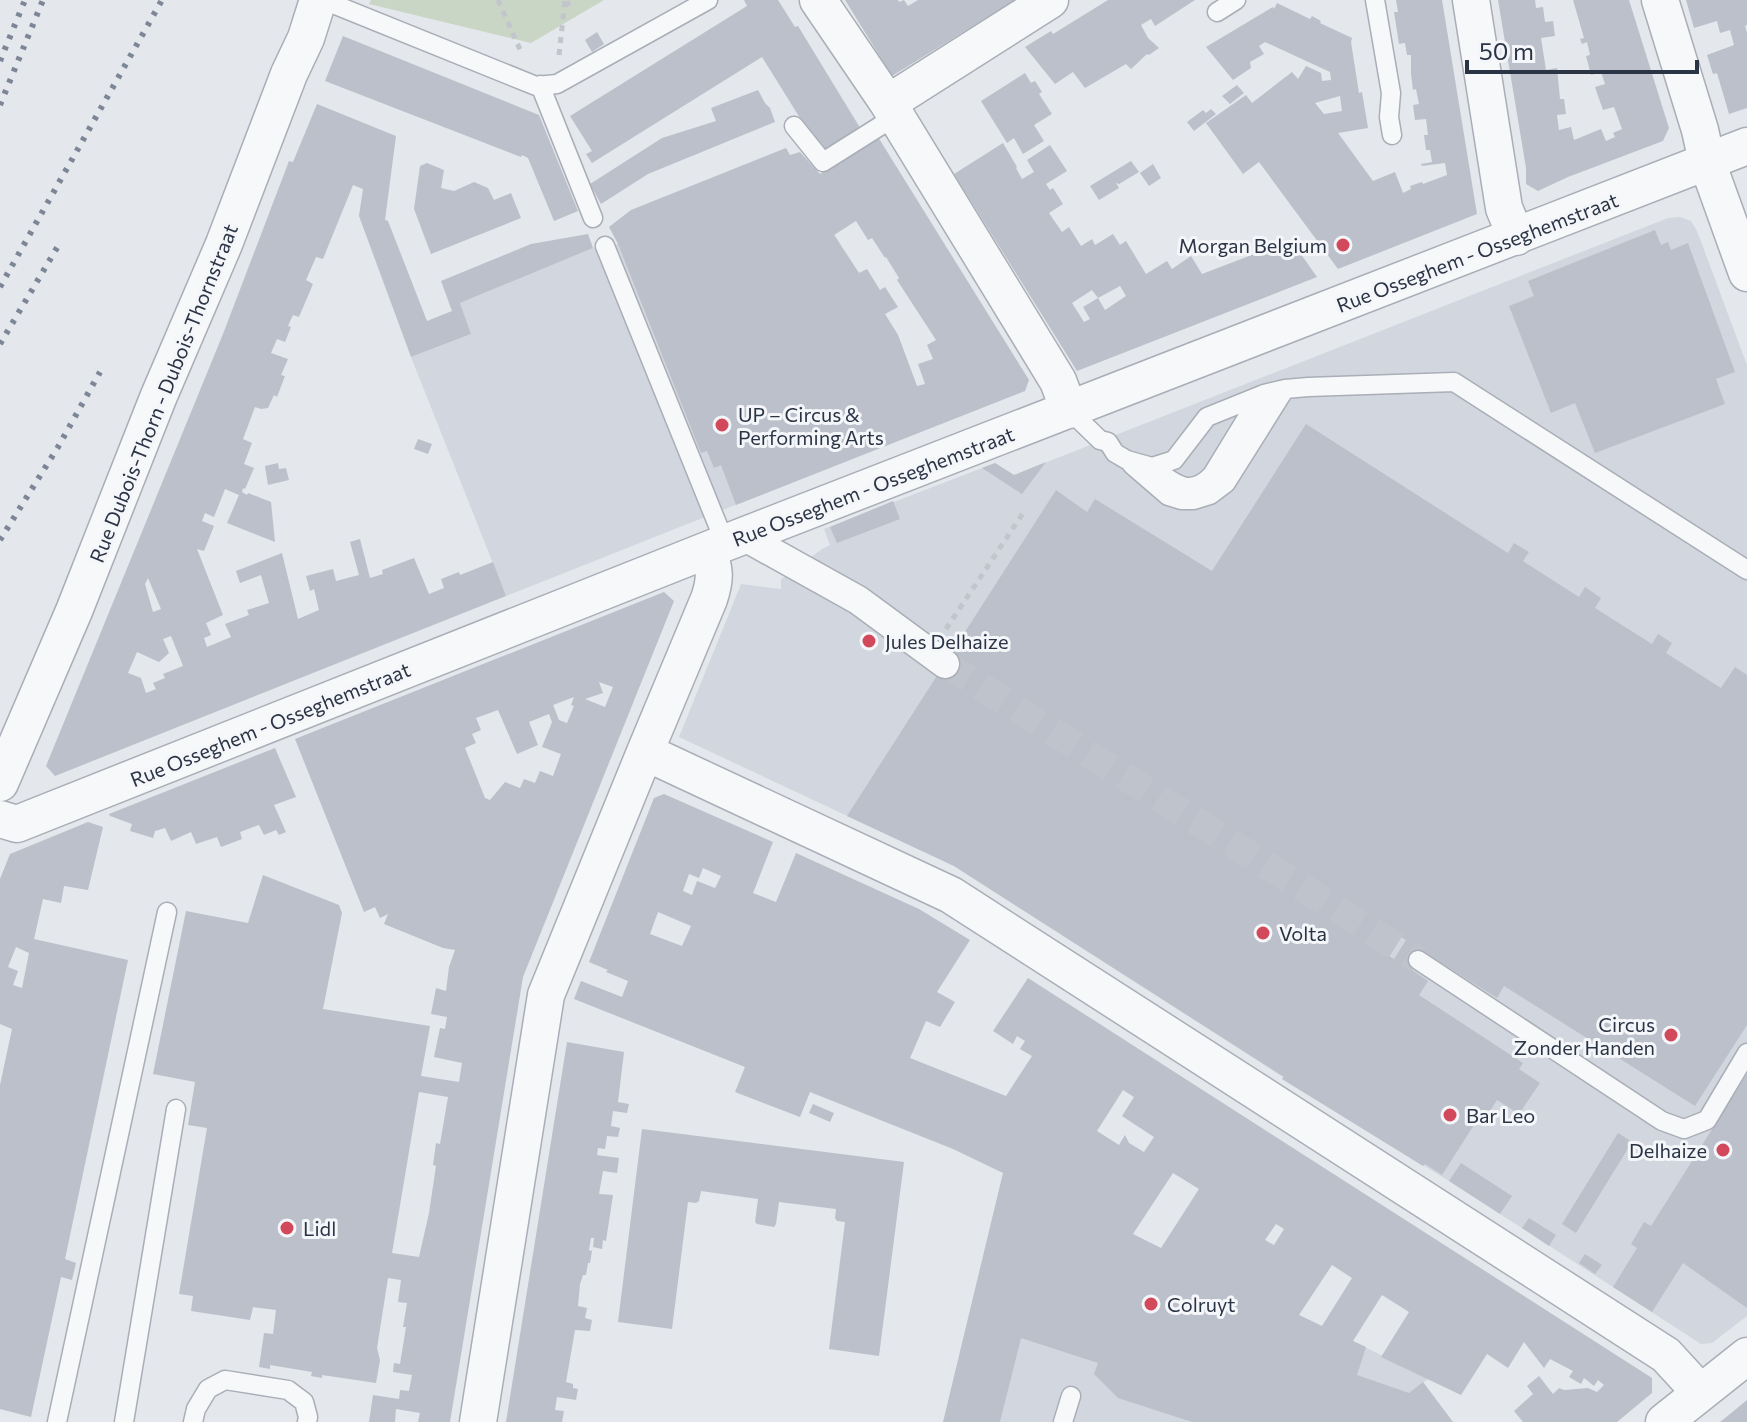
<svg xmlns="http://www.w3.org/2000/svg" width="1747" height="1422" font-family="Commissioner,sans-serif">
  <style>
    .built { fill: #d2d6de }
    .green { fill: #c9d6c5 }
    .building { fill: #bbc0ca; fill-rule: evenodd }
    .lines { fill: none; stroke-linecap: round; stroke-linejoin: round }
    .pedestrian-tunnel { stroke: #bfc3cb; stroke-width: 28; stroke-dasharray: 28 14; stroke-linecap: butt }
    .service-casing { stroke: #a9aeb7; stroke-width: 21 }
    .pedestrian-casing { stroke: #a9aeb7; stroke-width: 31 }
    .minor-casing { stroke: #a9aeb7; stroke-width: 39 }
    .path { stroke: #c2c5cb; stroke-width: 5; stroke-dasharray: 6 6; stroke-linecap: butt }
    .service { stroke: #f7f8fa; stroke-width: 18 }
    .pedestrian { stroke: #f7f8fa; stroke-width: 28 }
    .minor { stroke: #f7f8fa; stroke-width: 36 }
    .rail { stroke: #7d8696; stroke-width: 6; stroke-dasharray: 4 8; stroke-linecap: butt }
    .poi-dot { fill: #d1495b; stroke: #f4f6f9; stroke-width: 3 }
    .labels { text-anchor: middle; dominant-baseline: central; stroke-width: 6; stroke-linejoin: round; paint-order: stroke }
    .poi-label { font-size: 20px; fill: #2b3445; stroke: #f4f6f9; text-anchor: start }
    .street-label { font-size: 20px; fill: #2b3445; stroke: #f4f6f9 }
  </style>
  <rect width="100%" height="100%" fill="#e4e7ec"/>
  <path class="built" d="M803,185L898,335L932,427L506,596L411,357L471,334L460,303L593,248L618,244L761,187Z
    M1680,217L1691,221L1697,231L1747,365V1316L1712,1343L1701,1344L1449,1181L1282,1079L1283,1077L954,866L679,737L741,584L781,589V579L822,549L830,545L824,529L995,463L1014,475L1668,218Z
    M1052,1196L1353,1341L1428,1379L1372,1422H1000Z"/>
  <path class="green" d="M371,0H604L531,43L369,4Z"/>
  <path class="building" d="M744,0H778L795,27L798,26L862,131L823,155L762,57L592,163L586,154L592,151L570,116L747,6Z
    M845,0H898L899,2L904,0L908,6L918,0H1015L892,76Z
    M1108,0H1195L1155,26L1151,19L1141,25L1148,38L1159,48L1149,55L1147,54L1131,69L1126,64L1085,88L1073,72L1055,84L1025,47L1051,31L1053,34Z
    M1396,0H1442L1477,214L1338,269L1259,162L1243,174L1206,123L1246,95L1252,103L1292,72L1298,79L1306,66L1321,73L1322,81L1331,80L1330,72L1265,42L1259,46L1264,54L1250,62L1251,68L1233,80L1206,47L1273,7L1274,9L1277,3L1310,19L1312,16L1321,21L1320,23L1352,38L1351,42L1359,93L1362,92L1368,128L1338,133L1373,181L1395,172L1403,193L1411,189L1410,186L1422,182L1423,184L1447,175L1445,163L1422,166L1421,164L1432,162L1430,150H1426L1424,135H1428L1426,119L1415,120L1413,105L1419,104L1416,89L1413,90L1411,74V55H1407L1405,43L1399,44L1394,12H1398ZM1340,96L1342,111L1324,114L1315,103Z
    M1498,0H1535L1536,8L1543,7L1545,22L1553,21L1555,36L1541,38L1546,70L1557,68L1560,99H1564L1566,114L1557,115L1559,130L1571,127L1574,140L1601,129L1606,141L1615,137L1613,133L1622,129L1614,107L1603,110L1598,96L1595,87L1605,84L1601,72L1591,75L1586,56L1590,55L1587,42L1582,44L1580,39L1584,38L1573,0H1629L1669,128L1663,141L1568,177L1538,191L1526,184V168Z
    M1686,0H1747V25L1745,26L1747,33V108L1729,114L1717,73L1713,74L1707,55L1734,45L1730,30L1720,33L1717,21L1694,28Z
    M597,32L604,44L592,52L585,40Z
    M343,36L539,115L578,211L554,221L528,158L522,155L521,157L325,81Z
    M1025,73L1031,83L1035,81L1042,92L1039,94L1052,114L1034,125L1044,141L1023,154L1014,138L1007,143L981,101Z
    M1237,85L1244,93L1230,104L1222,96Z
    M758,90L765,103L770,108L775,122L648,174L601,204L590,184L662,138L716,121L711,108Z
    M317,104L396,136L385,220L388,221L427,321L452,311L441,281L531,244L588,234L593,248L460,303L471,334L411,357L359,216L363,189L353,185L323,259L316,257L306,280L313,284L299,317L293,315L288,326L291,327L285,342L277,339L271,353L288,359L281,375L285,376L277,397L274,395L268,408L261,409L255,407L243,439L252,443L244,464L254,468L245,489L243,488L242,492L247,495L248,493L271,502L275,542L227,523L239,495L225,489L214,517L205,513L202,521L214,526L204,551L197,549L223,615L206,623L211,635L204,638L207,647L231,637L225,624L249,615L247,610L269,603L261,575L240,583L236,571L282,553L298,619L319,610L314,589L310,591L306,576L333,569L336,581L359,575L350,542L360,539L370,578L383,574L382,570L414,558L429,594L444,588L441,579L459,572L460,575L493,562L506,596L55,776L46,766L223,334L289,161L293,162ZM148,578L161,609L153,612L145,584ZM171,636L183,666L163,674L165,678L153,683L156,689L146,693L141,678L128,673L137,652L159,662L169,653L163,639Z
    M1211,109L1216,114L1194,131L1187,122L1203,110L1206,113Z
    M878,137L1029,380L1025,391L736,505L721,465L714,468L707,451L701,453L618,244L609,227L631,210L786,148L790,155L800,152L820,174ZM856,221L868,240L872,238L885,258L886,257L899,278L897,280L936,340L927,345L933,359L918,364L925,384L917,386L898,335L885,314L898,307L885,287L880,290L867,269L859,273L834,235Z
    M1003,143L1017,167L1016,168L1022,179L1034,172L1027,160L1050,145L1067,171L1046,184L1050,190L1053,188L1063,204L1049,213L1062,232L1069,227L1081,246L1092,239L1095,245L1113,234L1120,245L1126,241L1146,274L1167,261L1172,269L1191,256L1202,274L1291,240L1317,277L1077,371L954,174ZM1120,286L1126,296L1105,310L1098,298L1083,307L1090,319L1084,322L1072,303L1092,290L1098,298Z
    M1131,161L1139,172L1119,184L1116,183L1119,188L1099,200L1090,186Z
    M427,163L444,170L441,188L454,191L474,182L488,188L494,200L511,193L521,218L431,254L414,209L420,166Z
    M1153,164L1161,178L1149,186L1140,173Z
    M1655,230L1661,245L1668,242L1671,250L1688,243L1735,372L1716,379L1725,404L1595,453L1575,403L1551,413L1509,306L1534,296L1528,281Z
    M1306,424L1508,553L1514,543L1529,552L1523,561L1579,597L1585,587L1601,598L1595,608L1652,644L1658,634L1672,643L1666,653L1721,688L1735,667L1747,675V1025L1695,1106L1504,986L1497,998L1419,949L1408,967L1428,981L1419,995L1523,1063L1519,1069L1540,1083L1519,1114L1497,1100L1488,1114L1483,1111L1442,1175L1425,1164L1423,1166L1282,1079L1284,1077L954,866L847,816L1056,490L1087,512L1095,499L1212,571ZM1378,923L1406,940L1394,959L1367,942Z
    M418,439L432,444L428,454L414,449Z
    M1046,462L1022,494L982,468L995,463L1014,475Z
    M278,463L279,469L286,468L289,480L268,485L265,466Z
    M893,501L900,519L837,543L830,527Z
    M664,592L674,601L523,977L450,1422H418L420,1413L396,1409L395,1422H369L373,1395L399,1399L400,1390L409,1391L412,1375L393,1372L394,1363L400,1364L406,1327H403L407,1303L398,1302L401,1280L388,1278L377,1348L380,1360L376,1383L322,1375V1378L311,1376L312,1372L270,1365V1369L259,1367L264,1333L273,1334L276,1310L253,1307L250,1320L191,1311L193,1296L179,1294L207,1128L188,1125L195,1082L153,1074L186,911L248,923L263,875L339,905L342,913L323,1009L430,1026L421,1076L459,1082L462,1063L434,1057L440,1028L445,1029L447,1017L431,1014L436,988L446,991L449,967L455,950L443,948L384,924L388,914L380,918L375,907L364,912L295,739ZM599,682L613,687L605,707L585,699L603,693ZM574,697L571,705L574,706L567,723L559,720L553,705ZM498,710L517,754L538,745L529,722L549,714L552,722L542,747L561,754L553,776L540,771L535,783L524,779L520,788L505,782L490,800L485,798L465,748L476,743L472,734L481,730L476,718ZM419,1092L448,1097L440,1144L436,1143L433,1165L436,1166L429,1213L419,1257L392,1253Z
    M275,748L296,797L274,805L286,832L279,835L276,830L264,835L259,825L240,832L242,839L221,847L217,837L196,844L191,832L171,841L165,828L155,831L153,838L130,831L132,824L110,816L109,814Z
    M664,794L773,842L753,893L776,902L796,853L919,909L970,940L937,992L955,1002L940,1027L926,1021L910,1058L1006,1096L1032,1056L1020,1049L1025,1041L1017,1036L1013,1044L993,1031L1028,978L1652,1378V1393L1617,1422H1523L1514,1411L1533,1394L1527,1386L1539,1376L1553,1394L1559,1388L1564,1390L1588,1388L1597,1392L1604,1385L1598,1380L1594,1386L1584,1378L1581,1384L1569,1377L1573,1371L1550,1359L1544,1368L1524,1342L1508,1368L1487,1354L1461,1395L1381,1357L1409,1312L1382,1295L1353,1341L1366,1347L1357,1375L1409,1393L1423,1382L1453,1422H1192L1118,1398L1094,1374L1098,1363L1021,1338L1000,1422H943L1003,1173L953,1149L810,1092L800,1117L735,1092L745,1067L574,999L581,981L622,997L628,981L606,972L608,970L589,962L654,798ZM703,868L721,876L715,888L697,881L692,895L683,891L689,874L699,878ZM658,912L691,926L682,946L650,934ZM1123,1090L1134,1097L1122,1116L1154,1137L1144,1152L1129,1143L1125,1135L1119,1145L1097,1131ZM1173,1173L1199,1189L1161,1248L1133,1234ZM1276,1224L1284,1229L1274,1245L1265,1240ZM1332,1265L1352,1278L1322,1326L1299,1315Z
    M88,822L103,827L88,890L64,886L61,903L43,899L34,939L128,960L65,1259L76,1263L72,1280L61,1277L31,1417L0,1409V1085L12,1029L0,1024V879L10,854ZM16,947L29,953L22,988L13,985L18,971L8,967Z
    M567,1042L624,1052L618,1102L629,1104L627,1113L613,1111L611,1126L620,1128L618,1137L607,1136L605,1149L598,1148L597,1155L619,1158L617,1173L603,1171L599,1194L613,1195L606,1241L603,1240L602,1249L593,1247L594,1238H591L589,1250L592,1251L590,1263H588L586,1275H583L580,1284L578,1306L587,1308L585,1318L592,1320L590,1331L575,1330L566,1382L573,1384V1388L578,1389L576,1400L557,1397L555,1410L564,1411L562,1422H506Z
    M1747,1074V1308L1683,1263L1652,1312L1613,1287L1637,1248L1631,1244L1644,1222L1651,1226Z
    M813,1104L834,1113L830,1122L809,1113Z
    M642,1129L904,1162L879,1356L829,1349L845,1222L837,1221L835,1218L836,1209L779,1202L776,1224L774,1227L757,1224L755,1222L758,1199L701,1191L699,1201L696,1203L688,1202L672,1329L618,1322Z
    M1618,1133L1632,1142L1576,1233L1562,1224Z
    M1461,1163L1512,1196L1500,1214L1449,1181Z
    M1529,1218L1556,1235L1549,1246L1522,1228Z
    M1585,1254L1602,1265L1595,1274L1579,1263Z
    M1747,1400V1422H1720L1730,1414Z"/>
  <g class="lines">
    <path class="pedestrian-tunnel" d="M945,664L1418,960"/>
    <g class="service-casing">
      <path id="service" d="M323,0L536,86L557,84L708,0
        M1375,0L1391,93L1389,117L1392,135
        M1217,12L1236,0
        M540,85L593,218
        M794,126L823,162L896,116
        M605,246L725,543
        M1069,410L1100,440L1108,442L1115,453L1127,460L1152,467L1174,460L1207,417L1264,394L1285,389L1308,387L1454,382L1747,570
        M1132,465L1168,496L1181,500H1194L1210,495L1226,483L1285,389
        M1152,467C1173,482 1189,499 1212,475L1256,403L1264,394
        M1418,960L1662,1121L1684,1129L1707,1120L1747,1053
        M57,1422L167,912
        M124,1422L176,1109
        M193,1422L196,1409L208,1389L225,1380L288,1390L304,1402L308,1417L307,1422
        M1063,1422L1071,1396"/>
    </g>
    <g class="pedestrian-casing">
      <path id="pedestrian" d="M743,536L858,600L945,664"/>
    </g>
    <g class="minor-casing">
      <path id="minor" d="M818,0L888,103L1058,381L1069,410
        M1471,0L1504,208L1516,237
        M1660,0L1700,130L1707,162L1747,273
        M888,103L1050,0
        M645,752L951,895L1666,1355L1700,1392
        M0,783L74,611L158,398L224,244L289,74L306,38L318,0
        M0,819L17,824L725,543L1747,146
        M478,1422L546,995L645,752L709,599C716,578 715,570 708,550
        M1664,1422L1747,1356"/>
    </g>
    <path class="path" d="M498,0L522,54
      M565,5L576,0
      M559,55L565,0
      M946,629L1023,513"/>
    <use href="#service" class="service"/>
    <use href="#pedestrian" class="pedestrian"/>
    <use href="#minor" class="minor"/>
    <path class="rail" d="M0,61L25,0
      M0,105L43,0
      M0,287L162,0
      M0,344L61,241
      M0,540L58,447L100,372"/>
  </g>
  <g class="poi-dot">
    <circle cx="1343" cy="245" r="8"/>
    <circle cx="722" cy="425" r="8"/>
    <circle cx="869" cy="641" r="8"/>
    <circle cx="1263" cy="933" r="8"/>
    <circle cx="1671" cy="1035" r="8"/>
    <circle cx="1450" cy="1115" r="8"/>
    <circle cx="1723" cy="1150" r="8"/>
    <circle cx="287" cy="1228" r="8"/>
    <circle cx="1151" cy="1304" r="8"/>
  </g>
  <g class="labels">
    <g class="poi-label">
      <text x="1327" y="245" text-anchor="end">Morgan Belgium</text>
      <text x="738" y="414">UP – Circus &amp;<tspan x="738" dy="23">Performing Arts</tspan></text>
      <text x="885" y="641">Jules Delhaize</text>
      <text x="1279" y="933">Volta</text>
      <text x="1655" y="1024" text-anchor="end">Circus<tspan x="1655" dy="23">Zonder Handen</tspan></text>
      <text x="1466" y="1115">Bar Leo</text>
      <text x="1707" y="1150" text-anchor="end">Delhaize</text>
      <text x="303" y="1228">Lidl</text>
      <text x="1167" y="1304">Colruyt</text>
    </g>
    <g class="street-label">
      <text transform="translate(1477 252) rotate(-21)">Rue Osseghem - Osseghemstraat</text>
      <text transform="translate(163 393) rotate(-68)">Rue Dubois-Thorn - Dubois-Thornstraat</text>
      <text transform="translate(873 486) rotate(-21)">Rue Osseghem - Osseghemstraat</text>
      <text transform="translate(270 724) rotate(-22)">Rue Osseghem - Osseghemstraat</text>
    </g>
  </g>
  <path d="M1467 60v12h230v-12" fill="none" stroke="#2b3445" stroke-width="4"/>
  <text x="1479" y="60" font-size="24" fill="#2b3445" stroke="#f4f6f9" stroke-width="6" paint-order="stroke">50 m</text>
</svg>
